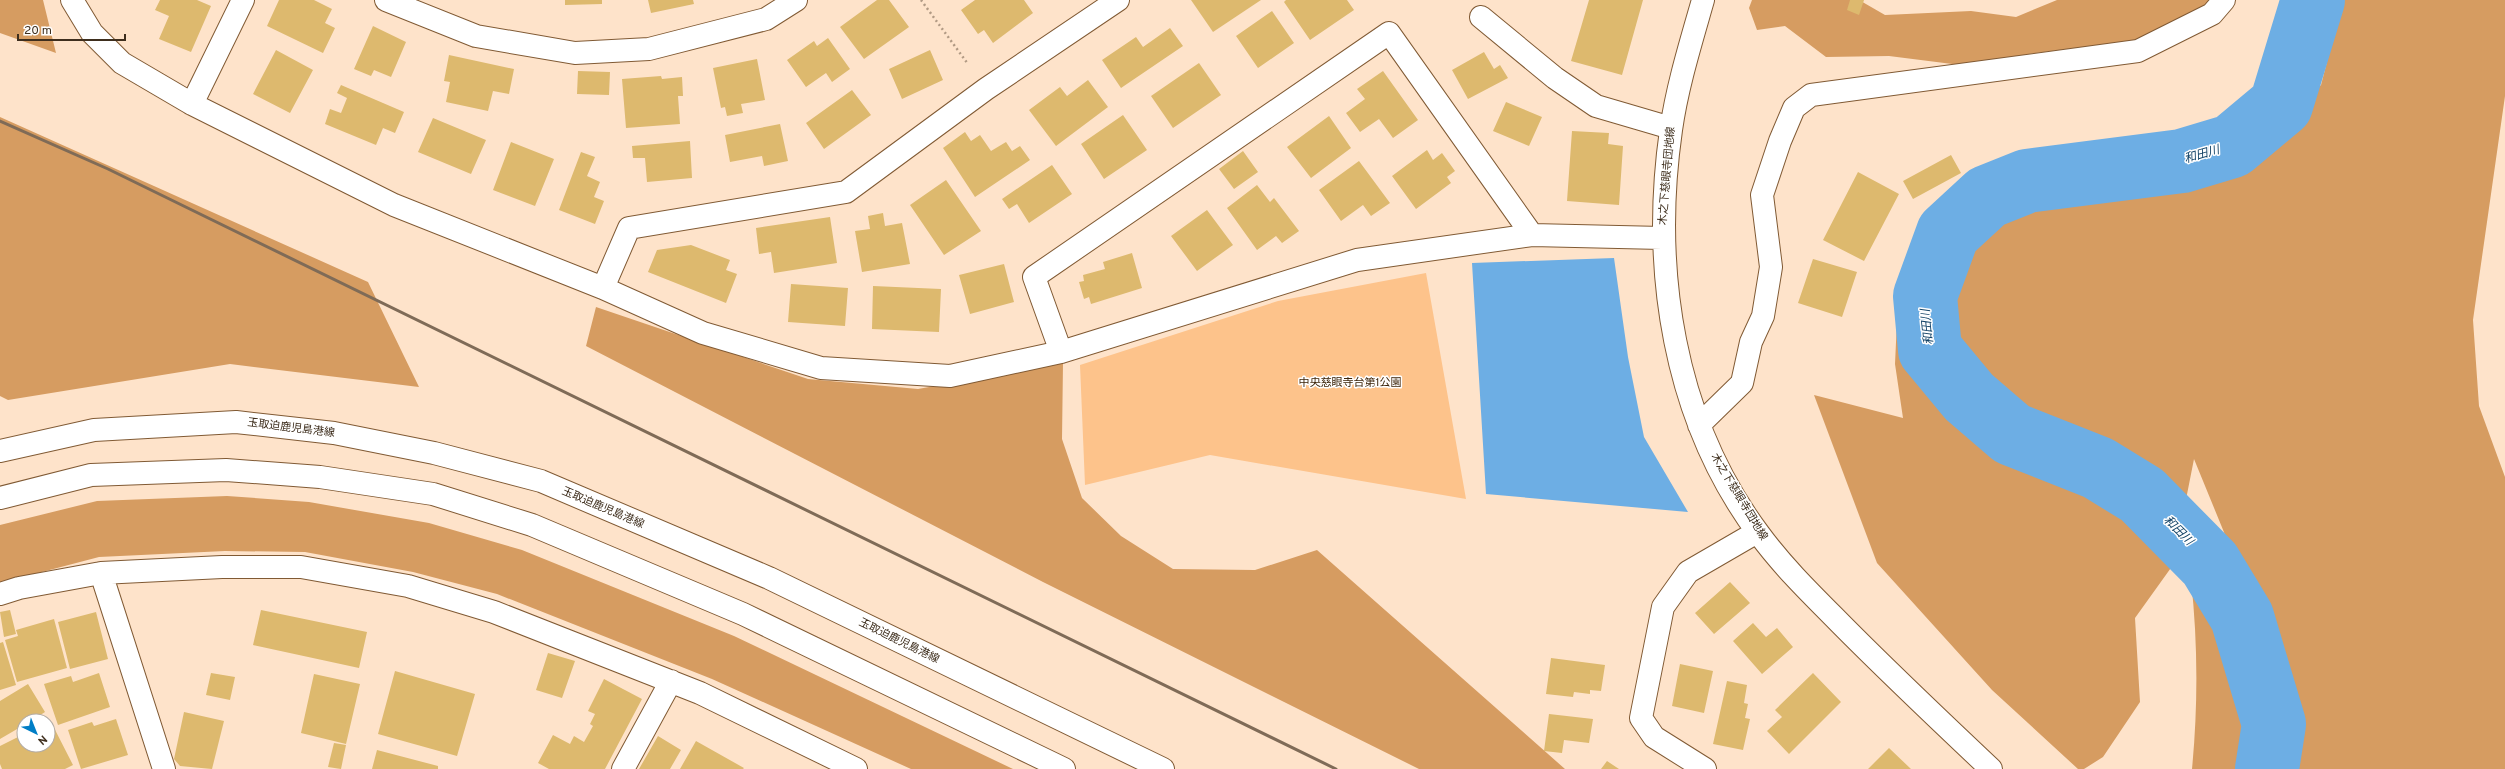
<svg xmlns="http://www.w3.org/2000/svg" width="2505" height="769" font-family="Overpass,'Noto Sans JP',sans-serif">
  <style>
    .green { fill: #fdc38b }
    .forest { fill: #d69c61 }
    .water { fill: #6daee4 }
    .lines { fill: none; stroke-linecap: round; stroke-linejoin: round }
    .river { stroke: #6daee4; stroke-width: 64 }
    .building { fill: #ddb96e }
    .minor-casing { stroke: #805a34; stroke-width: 24 }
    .major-casing { stroke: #805a34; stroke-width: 24 }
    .path { stroke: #b19a84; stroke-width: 2.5; stroke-dasharray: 2 3; stroke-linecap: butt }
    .minor { stroke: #fff; stroke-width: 22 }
    .major { stroke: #fff; stroke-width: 22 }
    .rail { stroke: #7f6b57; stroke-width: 3 }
    .labels { text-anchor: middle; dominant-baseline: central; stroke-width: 3; stroke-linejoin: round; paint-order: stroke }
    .street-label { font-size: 11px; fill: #3e2e1d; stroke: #fff }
    .park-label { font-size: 11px; fill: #3c2409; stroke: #fff }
    .water-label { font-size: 12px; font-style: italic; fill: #114266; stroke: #fff }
  </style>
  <rect width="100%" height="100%" fill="#fee3ca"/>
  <path class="green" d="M1426,273L1466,499L1210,455L1085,485L1080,365L1278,301Z"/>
  <path class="forest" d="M0,0H43L56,53L0,33Z
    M1752,0H1859L1885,15L1971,11L2016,17L2057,0H2210L2204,10L2156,38L2029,54L1976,67L1889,56L1826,57L1785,26L1757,30L1749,8Z
    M2343,0H2505V96L2473,320L2479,406L2505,477V769H2192C2198,706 2198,643 2191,580L2228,542L2194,459L2173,565L2135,618L2140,702L2103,757L2084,769H2078L1992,690L1877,563L1814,395L1903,418L1895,364L1898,299L1917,264L1927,235L2042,199L2162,182L2262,143L2321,85Z
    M0,117L368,282L419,387L230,364L8,400L0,396Z
    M596,307L808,379L918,389L1063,363L1062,439L1082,498L1121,536L1173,569L1255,570L1317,550L1565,769H1419L1043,582L586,346Z
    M227,496L309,502L429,523L522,550L734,636L1013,769H911L712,679L497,594L413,572L305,552L225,551L99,557L0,583V525L97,501Z"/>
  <path class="water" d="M1614,258L1628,357L1644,437L1688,512L1486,494L1472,263Z"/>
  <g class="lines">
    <path class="river" d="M2267,769L2274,724L2242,617L2210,564L2142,495L2098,468L2012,434L1969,397L1930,350L1925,296L1948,233L1987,197L2027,181L2182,161L2232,146L2281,105L2313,0"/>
  </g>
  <path class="building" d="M160,0H197L211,6L191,52L159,39L169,16L155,10Z
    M279,0H314L332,9L325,23L335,28L323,53L267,26Z
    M565,0H602V4L565,5Z
    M648,0H693L694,4L651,13Z
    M877,0H889L909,27L864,59L840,27Z
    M975,0H1024L1033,13L993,43L984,30L978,34L961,10Z
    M1191,0H1261L1213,32Z
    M1286,0H1347L1354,10L1310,40L1284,2Z
    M1589,0H1643L1622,75L1571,61Z
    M1850,0H1864L1859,15L1847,10Z
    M1272,11L1294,43L1258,68L1236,36Z
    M373,26L406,42L391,77L374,70L371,76L354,69Z
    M1170,28L1183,46L1121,88L1102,60L1136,37L1143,47Z
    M828,38L850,69L832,82L826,73L806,87L787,60L814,41L817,46Z
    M276,50L313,70L290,113L253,94Z
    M930,50L943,80L902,99L889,69Z
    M1484,52L1494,69L1500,65L1508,78L1468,99L1452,70Z
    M449,55L514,69L509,94L493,91L488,111L446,102L450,82L444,81Z
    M757,59L765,100L741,104L743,113L727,116L725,107L721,108L713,68Z
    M1199,63L1221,95L1173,128L1151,96Z
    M578,71L610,72L609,95L577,94Z
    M1383,71L1418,120L1393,138L1379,119L1360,132L1346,113L1365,99L1357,89Z
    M661,76L662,79L682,77L683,96H678L680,124L626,128L622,79Z
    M1088,80L1108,107L1056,146L1029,110L1060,87L1067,96Z
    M341,85L404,112L395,133L383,128L376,145L325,124L330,109L341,113L347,98L337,93Z
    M852,90L871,115L824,149L806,123Z
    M1506,102L1542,117L1529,146L1493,131Z
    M1123,115L1147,150L1104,179L1081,144Z
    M1329,116L1351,148L1311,178L1287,147Z
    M433,118L486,140L471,174L418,152Z
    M780,124L788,161L764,166L762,156L730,162L725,135Z
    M1572,131L1609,133L1608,144L1623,146L1619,205L1567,201Z
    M965,132L971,141L980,135L991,151L1006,142L1012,151L1020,146L1030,160L975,197L943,148Z
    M690,141L692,178L647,182L645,158H633L632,146Z
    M511,142L554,159L535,206L493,190Z
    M1427,150L1433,160L1442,153L1455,171L1447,177L1451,183L1416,209L1392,176Z
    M1243,151L1258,172L1234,189L1219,169Z
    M581,152L595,157L587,176L600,182L594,197L604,201L595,224L559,210Z
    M1951,155L1961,173L1913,199L1903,181Z
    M1359,161L1390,203L1371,216L1363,205L1341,221L1319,190Z
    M1052,165L1072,194L1029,223L1017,204L1009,209L1002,199Z
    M1858,172L1899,194L1864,261L1823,240Z
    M946,180L981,231L944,255L910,205Z
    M1257,185L1270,202L1274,198L1299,231L1282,243L1276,236L1257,250L1227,208Z
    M1207,210L1233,245L1197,271L1171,236Z
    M883,213L885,226L902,223L910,264L862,272L855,231L870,229L868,216Z
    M830,217L837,263L774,273L771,252L759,254L756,228Z
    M691,245L730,260L726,270L737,274L726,303L648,272L657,250Z
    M1132,253L1142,288L1091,304L1089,297L1084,299L1079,282L1084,281L1083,275L1105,269L1103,262Z
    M1813,259L1857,272L1842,317L1798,303Z
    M1004,264L1014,302L970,314L959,275Z
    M791,284L848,288L845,326L788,322Z
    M873,286L941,289L939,332L872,329Z
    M1730,582L1750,603L1714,634L1695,613Z
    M10,610L16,634L4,637L0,612Z
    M261,610L367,632L359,668L253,645Z
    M96,612L108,659L70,669L58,622Z
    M54,619L67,668L17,682L5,640L18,636L16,630Z
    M1753,623L1766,637L1777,628L1793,647L1762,674L1733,641Z
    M3,642L16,685L0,690V643Z
    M548,653L575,661L562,698L536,690Z
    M1551,658L1605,665L1601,691L1590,690V694L1574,692L1573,697L1546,694Z
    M1680,664L1713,671L1704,713L1672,706Z
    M395,671L475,694L457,756L378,734Z
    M99,673L110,707L58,725L44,684L71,676L73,682Z
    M211,673L235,677L230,700L206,695Z
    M1813,673L1841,702L1789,754L1767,731L1782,717L1775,710Z
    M314,674L360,684L346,744L301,733Z
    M604,679L642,699L605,769H549L538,763L553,735L570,744L574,736L584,742L593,726L590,724L595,714L588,711Z
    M1727,681L1747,685L1744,703L1748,704L1745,718L1750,719L1743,750L1713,744Z
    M28,684L45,712L31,721H24V725L0,739V701Z
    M184,712L224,721L212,769L180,766L174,759Z
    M1549,714L1593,719L1589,743L1564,740L1562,753L1544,751Z
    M116,719L128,755L81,769L68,730L92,722L94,726Z
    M50,720L73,765L65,769H2L0,764V746L24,734V745H48Z
    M658,736L681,750L670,769H639Z
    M696,741L744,768L743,769H680Z
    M334,743L346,745L341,769L328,767Z
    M1889,748L1911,769H1868Z
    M377,750L438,766V769H372Z
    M1607,761L1619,769H1601Z"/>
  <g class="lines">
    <g class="minor-casing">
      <path id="minor" d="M72,0L92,33L122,63L192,104L394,205L603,288L703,333L821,368L950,376L1061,352L1357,260L1532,235L1662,238
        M386,0L476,36L575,53L649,49L766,19L796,0
        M1703,0C1691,42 1677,87 1671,130C1651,269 1673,419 1759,534C1781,564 1807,590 1834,617C1885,669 1938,719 1991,769
        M1481,17L1555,78L1596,106L1671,128
        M192,104L243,0
        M603,288L629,228L846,192L986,89L1118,0
        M1061,352L1034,277L1389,33L1532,235
        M1699,425L1742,383L1751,342L1763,316L1771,267L1762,195L1780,141L1794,108L1811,95L2138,51L2212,14L2224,0
        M101,573L164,769
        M0,594L19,588L101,573L222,567H301L408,586L494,612L700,693L856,769
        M623,769L671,681
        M1705,769L1654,737L1641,718L1663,607L1688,572L1757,532"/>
    </g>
    <g class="major-casing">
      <path id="major" d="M0,451L94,430L236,422L334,433L434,453L541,481L769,578L1163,769
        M0,498L91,475L226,470L320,477L433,494L532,525L743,614L1064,769"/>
    </g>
    <path class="path" d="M921,0L968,64"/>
    <use href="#minor" class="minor"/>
    <use href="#major" class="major"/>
    <path class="rail" d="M0,121L108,169L1336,769"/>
  </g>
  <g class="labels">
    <g class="street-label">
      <text transform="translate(1667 176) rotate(-85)">木之下慈眼寺団地線</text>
      <text transform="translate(291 428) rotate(7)">玉取迫鹿児島港線</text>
      <text transform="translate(1739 497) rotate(59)">木之下慈眼寺団地線</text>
      <text transform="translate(603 508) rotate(23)">玉取迫鹿児島港線</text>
      <text transform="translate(899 641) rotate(26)">玉取迫鹿児島港線</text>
    </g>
    <g class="park-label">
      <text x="1350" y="383">中央慈眼寺台第1公園</text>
    </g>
    <g class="water-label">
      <text transform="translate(2202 155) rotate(-16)">和田川</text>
      <text transform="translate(1928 327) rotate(-96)">和田川</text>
      <text transform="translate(2178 531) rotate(45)">和田川</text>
    </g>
  </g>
  <g transform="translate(36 733) rotate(137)"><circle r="19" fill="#ffffff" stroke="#b2aba5"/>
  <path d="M0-3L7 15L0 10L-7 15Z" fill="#007ec6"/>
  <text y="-6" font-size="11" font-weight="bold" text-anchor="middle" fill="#3e2e1d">N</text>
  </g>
  <path d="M18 34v6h107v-6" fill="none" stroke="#3e2e1d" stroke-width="2"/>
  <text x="24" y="34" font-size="12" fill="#3e2e1d" stroke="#ffffff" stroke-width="3" paint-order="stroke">20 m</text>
</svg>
